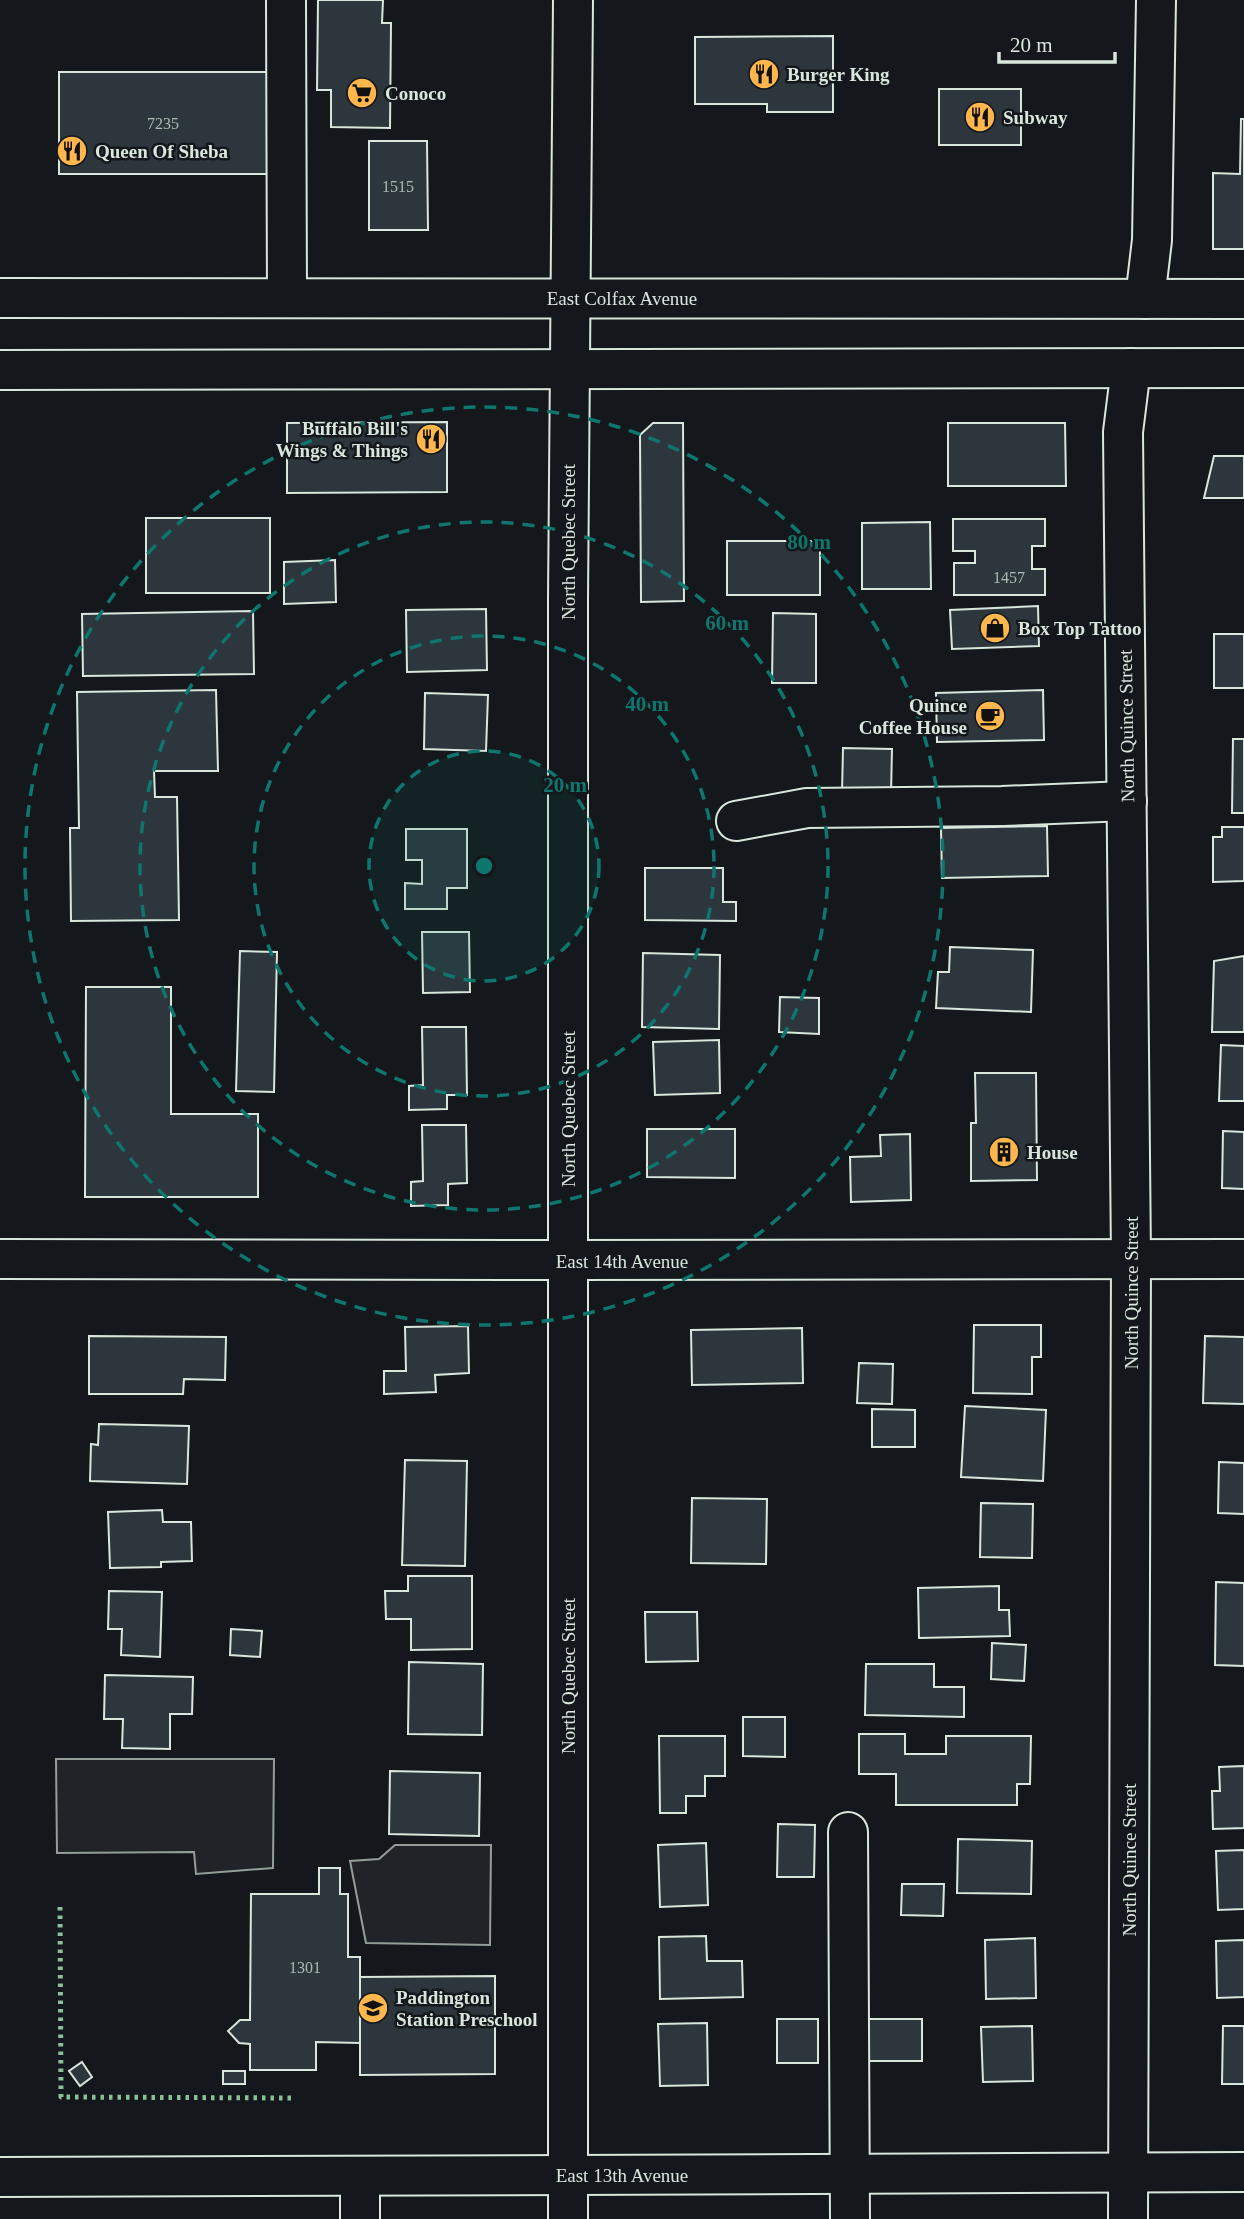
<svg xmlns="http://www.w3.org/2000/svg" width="1244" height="2219" viewBox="0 0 1244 2219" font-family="'Times New Roman',serif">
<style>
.green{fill:#202428;stroke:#939e99;stroke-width:2}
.building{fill:#2c363c;stroke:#d8e6dc;stroke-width:2}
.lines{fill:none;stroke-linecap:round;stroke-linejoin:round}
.minor-casing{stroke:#d8e6dc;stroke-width:42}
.major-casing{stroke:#d8e6dc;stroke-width:42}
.minor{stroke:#14181c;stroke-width:38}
.major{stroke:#14181c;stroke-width:38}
.hedge{stroke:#8ac095;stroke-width:5;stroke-dasharray:3.5 5;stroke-linecap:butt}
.ring{fill:none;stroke:#0f766e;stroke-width:3.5;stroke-dasharray:12 9}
.labels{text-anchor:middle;stroke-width:5;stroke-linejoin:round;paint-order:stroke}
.number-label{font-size:16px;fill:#adbab4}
.poi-label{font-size:19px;font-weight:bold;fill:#d8e6dc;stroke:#14181c;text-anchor:start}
.street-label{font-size:19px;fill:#d8e6dc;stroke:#14181c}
.centre{fill:#0f766e;stroke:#14181c;stroke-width:3.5}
.ring-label{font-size:21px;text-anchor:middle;font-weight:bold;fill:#0f766e;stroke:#14181c;stroke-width:5;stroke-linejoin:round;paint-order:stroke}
</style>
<rect width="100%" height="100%" fill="#14181c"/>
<!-- green -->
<g class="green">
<path d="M56 1759H274L273 1868 196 1874 194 1852 57 1853Z"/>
<path d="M395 1845H491L490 1945 366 1943 350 1861 379 1859Z"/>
</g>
<!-- building -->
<g class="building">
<path d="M318 0H383L382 23H391L390 128 331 127V90H317Z"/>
<path d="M833 36V112H767V104H695V37Z"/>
<rect x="59" y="72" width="208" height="102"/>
<rect x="939" y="89" width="82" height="56"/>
<path d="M1241 119H1244V249H1213V173L1240 174Z"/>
<path d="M369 141H427L428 230H369Z"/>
<path d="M447 422V492L287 493V423Z"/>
<path d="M653 423H683L684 601 641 602 640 435Z"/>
<path d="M948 423H1065L1066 486H948Z"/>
<path d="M1214 456H1244V498H1204Z"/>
<rect x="146" y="518" width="124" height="75"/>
<path d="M953 519H1045V546H1032V569H1045V595H954V563H975V551H953Z"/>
<path d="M930 522 931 589H862V523Z"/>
<rect x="727" y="541" width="93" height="54"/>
<path d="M335 560 336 602 284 604V562Z"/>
<path d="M1038 606 1039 646 952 649 950 610Z"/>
<path d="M486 609 487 670 407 672 406 610Z"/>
<path d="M253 611 254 674 83 676 82 614Z"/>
<path d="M773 613 816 614V683H772Z"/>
<rect x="1214" y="634" width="30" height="54"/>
<path d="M216 690 218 771H154L155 797H177L179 920 71 921 70 828H79L77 692Z"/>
<path d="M1043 690 1044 740 937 742 936 693Z"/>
<path d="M425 693 488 695 486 751 424 749Z"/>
<path d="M1233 739H1244V813H1232Z"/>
<path d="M843 748 892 749 891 794 842 793Z"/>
<path d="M1047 826 1048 876 942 878 941 828Z"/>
<path d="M1222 827H1244V881L1213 882V837H1222Z"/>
<path d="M406 829H467V888H447V909H405V883L422 884V860H406Z"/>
<path d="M645 868H723V902H736V921L645 920Z"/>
<path d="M422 932H469L470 992 423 993Z"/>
<path d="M950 947 1033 950 1031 1012 936 1008 938 972H949Z"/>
<path d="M240 951 277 952 274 1092 236 1091Z"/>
<path d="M643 953 720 955 719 1029 642 1027Z"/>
<path d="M1244 956V1032H1212L1214 961Z"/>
<path d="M86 987H171V1114H258V1197H85Z"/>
<path d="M780 997 819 998V1034L779 1032Z"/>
<path d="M422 1027H466L467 1095H447V1109L409 1110V1086L423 1085Z"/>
<path d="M719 1040 720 1093 655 1095 653 1042Z"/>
<path d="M1221 1045 1244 1046V1101H1219Z"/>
<path d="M975 1073H1036L1037 1180 971 1181V1123H976Z"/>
<path d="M422 1125H466L467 1183 448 1184V1205L411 1206V1182L423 1181Z"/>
<path d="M647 1129H735V1178L647 1177Z"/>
<path d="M1223 1131 1244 1132V1189L1222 1188Z"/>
<path d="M910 1134 911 1200 851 1202 850 1157 881 1156 880 1135Z"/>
<path d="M974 1325H1041V1357H1032V1394L973 1393Z"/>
<path d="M468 1326 469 1373 435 1375 436 1392 384 1394V1371H406L405 1327Z"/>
<path d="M802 1328 803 1383 692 1385 691 1330Z"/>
<path d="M89 1336 226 1337 225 1380 184 1379 183 1394H89Z"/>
<path d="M1205 1336 1244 1337V1404L1203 1403Z"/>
<path d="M859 1363 893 1364 892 1404 857 1403Z"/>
<path d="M965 1406 1046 1410 1043 1481 961 1477Z"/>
<path d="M872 1409 915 1410V1447H872Z"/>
<path d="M99 1424 189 1426 187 1484 90 1481 91 1444 98 1445Z"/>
<path d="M405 1460 467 1461 465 1566 402 1565Z"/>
<path d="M1219 1462 1244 1463V1514L1218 1513Z"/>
<path d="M692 1498 767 1499 766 1564 691 1563Z"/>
<path d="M981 1503 1033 1504 1032 1558 980 1557Z"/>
<path d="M162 1510 163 1522H191L192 1561 161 1562V1567L110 1568 108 1512Z"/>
<path d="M408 1576H472V1649L411 1650V1619H386L385 1591H408Z"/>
<path d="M1216 1582 1244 1583V1666L1215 1665Z"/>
<path d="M999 1586V1610H1009L1010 1636 919 1638 918 1588Z"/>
<path d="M109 1591 162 1592 160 1657 121 1655 122 1629H108Z"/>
<path d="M645 1612H697L698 1661 646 1662Z"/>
<path d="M231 1629 262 1631 260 1657 230 1655Z"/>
<path d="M992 1643 1026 1645 1024 1681 991 1679Z"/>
<path d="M409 1662 483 1664 482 1735 408 1734Z"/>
<path d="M866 1664H934V1687H964V1717L865 1715Z"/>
<path d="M105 1675 193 1677 192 1714H170V1749L122 1748 123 1719H104Z"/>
<path d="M743 1717H785V1757L743 1756Z"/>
<path d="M859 1734H905V1754H946V1736H1031L1030 1784H1017V1805H896V1774H859Z"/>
<path d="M659 1736H725V1776H705V1796H686V1813H660Z"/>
<path d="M1244 1766V1828L1213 1829 1212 1791H1220L1219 1767Z"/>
<path d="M390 1771 480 1773 479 1836 389 1834Z"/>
<path d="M778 1824 815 1825 814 1877H777Z"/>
<path d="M958 1839 1032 1841 1031 1894 957 1893Z"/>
<path d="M706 1843 708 1905 660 1907 658 1845Z"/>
<path d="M1244 1850V1909L1218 1910 1216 1851Z"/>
<path d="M319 1868H340V1894H348V1957H360V2043L316 2042V2070H250V2044L239 2043 228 2031 240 2020H250L251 1894H319Z"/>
<path d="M902 1884H944L943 1916 901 1915Z"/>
<path d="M706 1936 707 1961H742L743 1997 660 1999 659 1937Z"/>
<path d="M1035 1938 1036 1998 986 1999 985 1940Z"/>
<path d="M1244 1940V1997L1217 1998 1216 1941Z"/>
<path d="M495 1976V2074L360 2075V1977Z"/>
<rect x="777" y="2019" width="41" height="44"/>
<path d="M866 2019H922V2061H865Z"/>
<path d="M707 2023 708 2085 660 2086 658 2024Z"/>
<path d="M1032 2026 1033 2081 983 2082 981 2027Z"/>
<path d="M1223 2026H1244V2084H1222Z"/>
<path d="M82 2062 92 2077 80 2086 69 2071Z"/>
<rect x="223" y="2071" width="22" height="13"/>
</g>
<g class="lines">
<!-- minor casing -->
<g class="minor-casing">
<g id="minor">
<path d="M286 0 287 298"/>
<path d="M1145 299 1152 240 1156 0"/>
<path d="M736 821 807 808 1002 806 1127 801"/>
<path d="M569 1260 1244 1259"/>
<path d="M848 1832 850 2219"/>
<path d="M568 2175 1244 2172"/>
<path d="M360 2176V2219"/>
<path d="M1128 2219 1131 1259 1123 432 1131 368"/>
</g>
</g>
<!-- major casing -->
<g class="major-casing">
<g id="major">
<path d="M0 298 1244 299"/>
<path d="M0 370 1244 368"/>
<path d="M0 1259 569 1260"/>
<path d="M0 2177 568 2175"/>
<path d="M568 2219V599L573 0"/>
</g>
</g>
<!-- minor -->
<use href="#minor" class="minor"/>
<!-- major -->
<use href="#major" class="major"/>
<!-- hedge -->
<path class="hedge" d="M60 1907 61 2097 292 2098"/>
</g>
<!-- distance rings -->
<circle cx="484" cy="866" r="115" fill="#0f766e" fill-opacity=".12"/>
<g class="ring">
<circle cx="484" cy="866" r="115"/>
<circle cx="484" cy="866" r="230"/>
<circle cx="484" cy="866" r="344"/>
<circle cx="484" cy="866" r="459"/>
</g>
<!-- icons -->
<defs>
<g id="restaurant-disc" transform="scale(1.575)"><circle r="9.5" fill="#ffb74d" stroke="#14181c"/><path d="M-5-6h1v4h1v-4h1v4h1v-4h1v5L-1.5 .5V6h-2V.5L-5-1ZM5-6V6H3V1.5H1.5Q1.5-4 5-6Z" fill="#111"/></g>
<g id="supermarket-disc" transform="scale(1.575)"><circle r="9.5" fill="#ffb74d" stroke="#14181c"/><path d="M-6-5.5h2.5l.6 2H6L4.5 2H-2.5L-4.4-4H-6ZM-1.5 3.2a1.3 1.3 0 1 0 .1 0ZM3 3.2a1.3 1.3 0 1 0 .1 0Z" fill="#111"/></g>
<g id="shop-disc" transform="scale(1.575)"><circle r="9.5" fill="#ffb74d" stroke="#14181c"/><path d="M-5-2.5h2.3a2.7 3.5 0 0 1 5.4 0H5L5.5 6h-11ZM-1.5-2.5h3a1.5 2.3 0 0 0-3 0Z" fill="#111"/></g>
<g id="cafe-disc" transform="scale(1.575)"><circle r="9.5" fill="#ffb74d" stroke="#14181c"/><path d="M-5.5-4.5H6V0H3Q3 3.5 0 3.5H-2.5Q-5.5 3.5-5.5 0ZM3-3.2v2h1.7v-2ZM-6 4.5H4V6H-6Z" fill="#111"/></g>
<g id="building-disc" transform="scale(1.575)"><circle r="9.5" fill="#ffb74d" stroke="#14181c"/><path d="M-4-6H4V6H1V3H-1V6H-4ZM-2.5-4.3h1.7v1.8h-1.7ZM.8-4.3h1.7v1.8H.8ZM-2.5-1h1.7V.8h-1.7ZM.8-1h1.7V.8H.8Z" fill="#111"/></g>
<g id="school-disc" transform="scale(1.575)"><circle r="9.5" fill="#ffb74d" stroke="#14181c"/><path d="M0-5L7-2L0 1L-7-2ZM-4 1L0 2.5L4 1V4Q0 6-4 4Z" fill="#111"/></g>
</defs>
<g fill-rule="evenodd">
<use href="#restaurant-disc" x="764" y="74"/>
<use href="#supermarket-disc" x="362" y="93"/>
<use href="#restaurant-disc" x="980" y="117"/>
<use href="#restaurant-disc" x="72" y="151"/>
<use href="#restaurant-disc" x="431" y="439"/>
<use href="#shop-disc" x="995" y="628"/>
<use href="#cafe-disc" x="990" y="716"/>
<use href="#building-disc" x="1004" y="1152"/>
<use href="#school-disc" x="373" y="2008"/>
</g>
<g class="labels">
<!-- number labels -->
<g class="number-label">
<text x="163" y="129">7235</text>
<text x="398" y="192">1515</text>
<text x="1009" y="583">1457</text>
<text x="305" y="1973">1301</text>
</g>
<!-- poi labels -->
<g class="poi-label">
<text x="787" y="81">Burger King</text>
<text x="385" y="100">Conoco</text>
<text x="1003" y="124">Subway</text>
<text x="95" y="158">Queen Of Sheba</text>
<text x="408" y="435" text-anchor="end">Buffalo Bill's<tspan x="408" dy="22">Wings &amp; Things</tspan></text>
<text x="1018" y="635">Box Top Tattoo</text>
<text x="967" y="712" text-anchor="end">Quince<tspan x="967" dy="22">Coffee House</tspan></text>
<text x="1027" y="1159">House</text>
<text x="396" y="2004">Paddington<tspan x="396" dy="22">Station Preschool</tspan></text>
</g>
<!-- street labels -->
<g class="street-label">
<text x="622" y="305">East Colfax Avenue</text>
<text transform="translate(568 542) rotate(-90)" y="7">North Quebec Street</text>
<text transform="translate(1126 726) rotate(-91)" y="7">North Quince Street</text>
<text transform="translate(568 1109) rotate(-90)" y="7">North Quebec Street</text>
<text x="622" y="1268">East 14th Avenue</text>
<text transform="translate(1131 1293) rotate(-90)" y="7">North Quince Street</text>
<text transform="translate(568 1676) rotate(-90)" y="7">North Quebec Street</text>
<text transform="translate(1129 1860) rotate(-90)" y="7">North Quince Street</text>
<text x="622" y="2182">East 13th Avenue</text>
</g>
</g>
<circle cx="484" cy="866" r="10" class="centre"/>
<g class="ring-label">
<text x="809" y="549">80 m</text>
<text x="727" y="630">60 m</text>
<text x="647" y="711">40 m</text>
<text x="565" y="792">20 m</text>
</g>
<!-- scale -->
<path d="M999 52v10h116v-10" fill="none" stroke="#d8e6dc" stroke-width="3.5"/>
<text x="1010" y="52" font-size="21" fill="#d8e6dc" stroke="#14181c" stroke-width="5" paint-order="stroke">20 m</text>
</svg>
